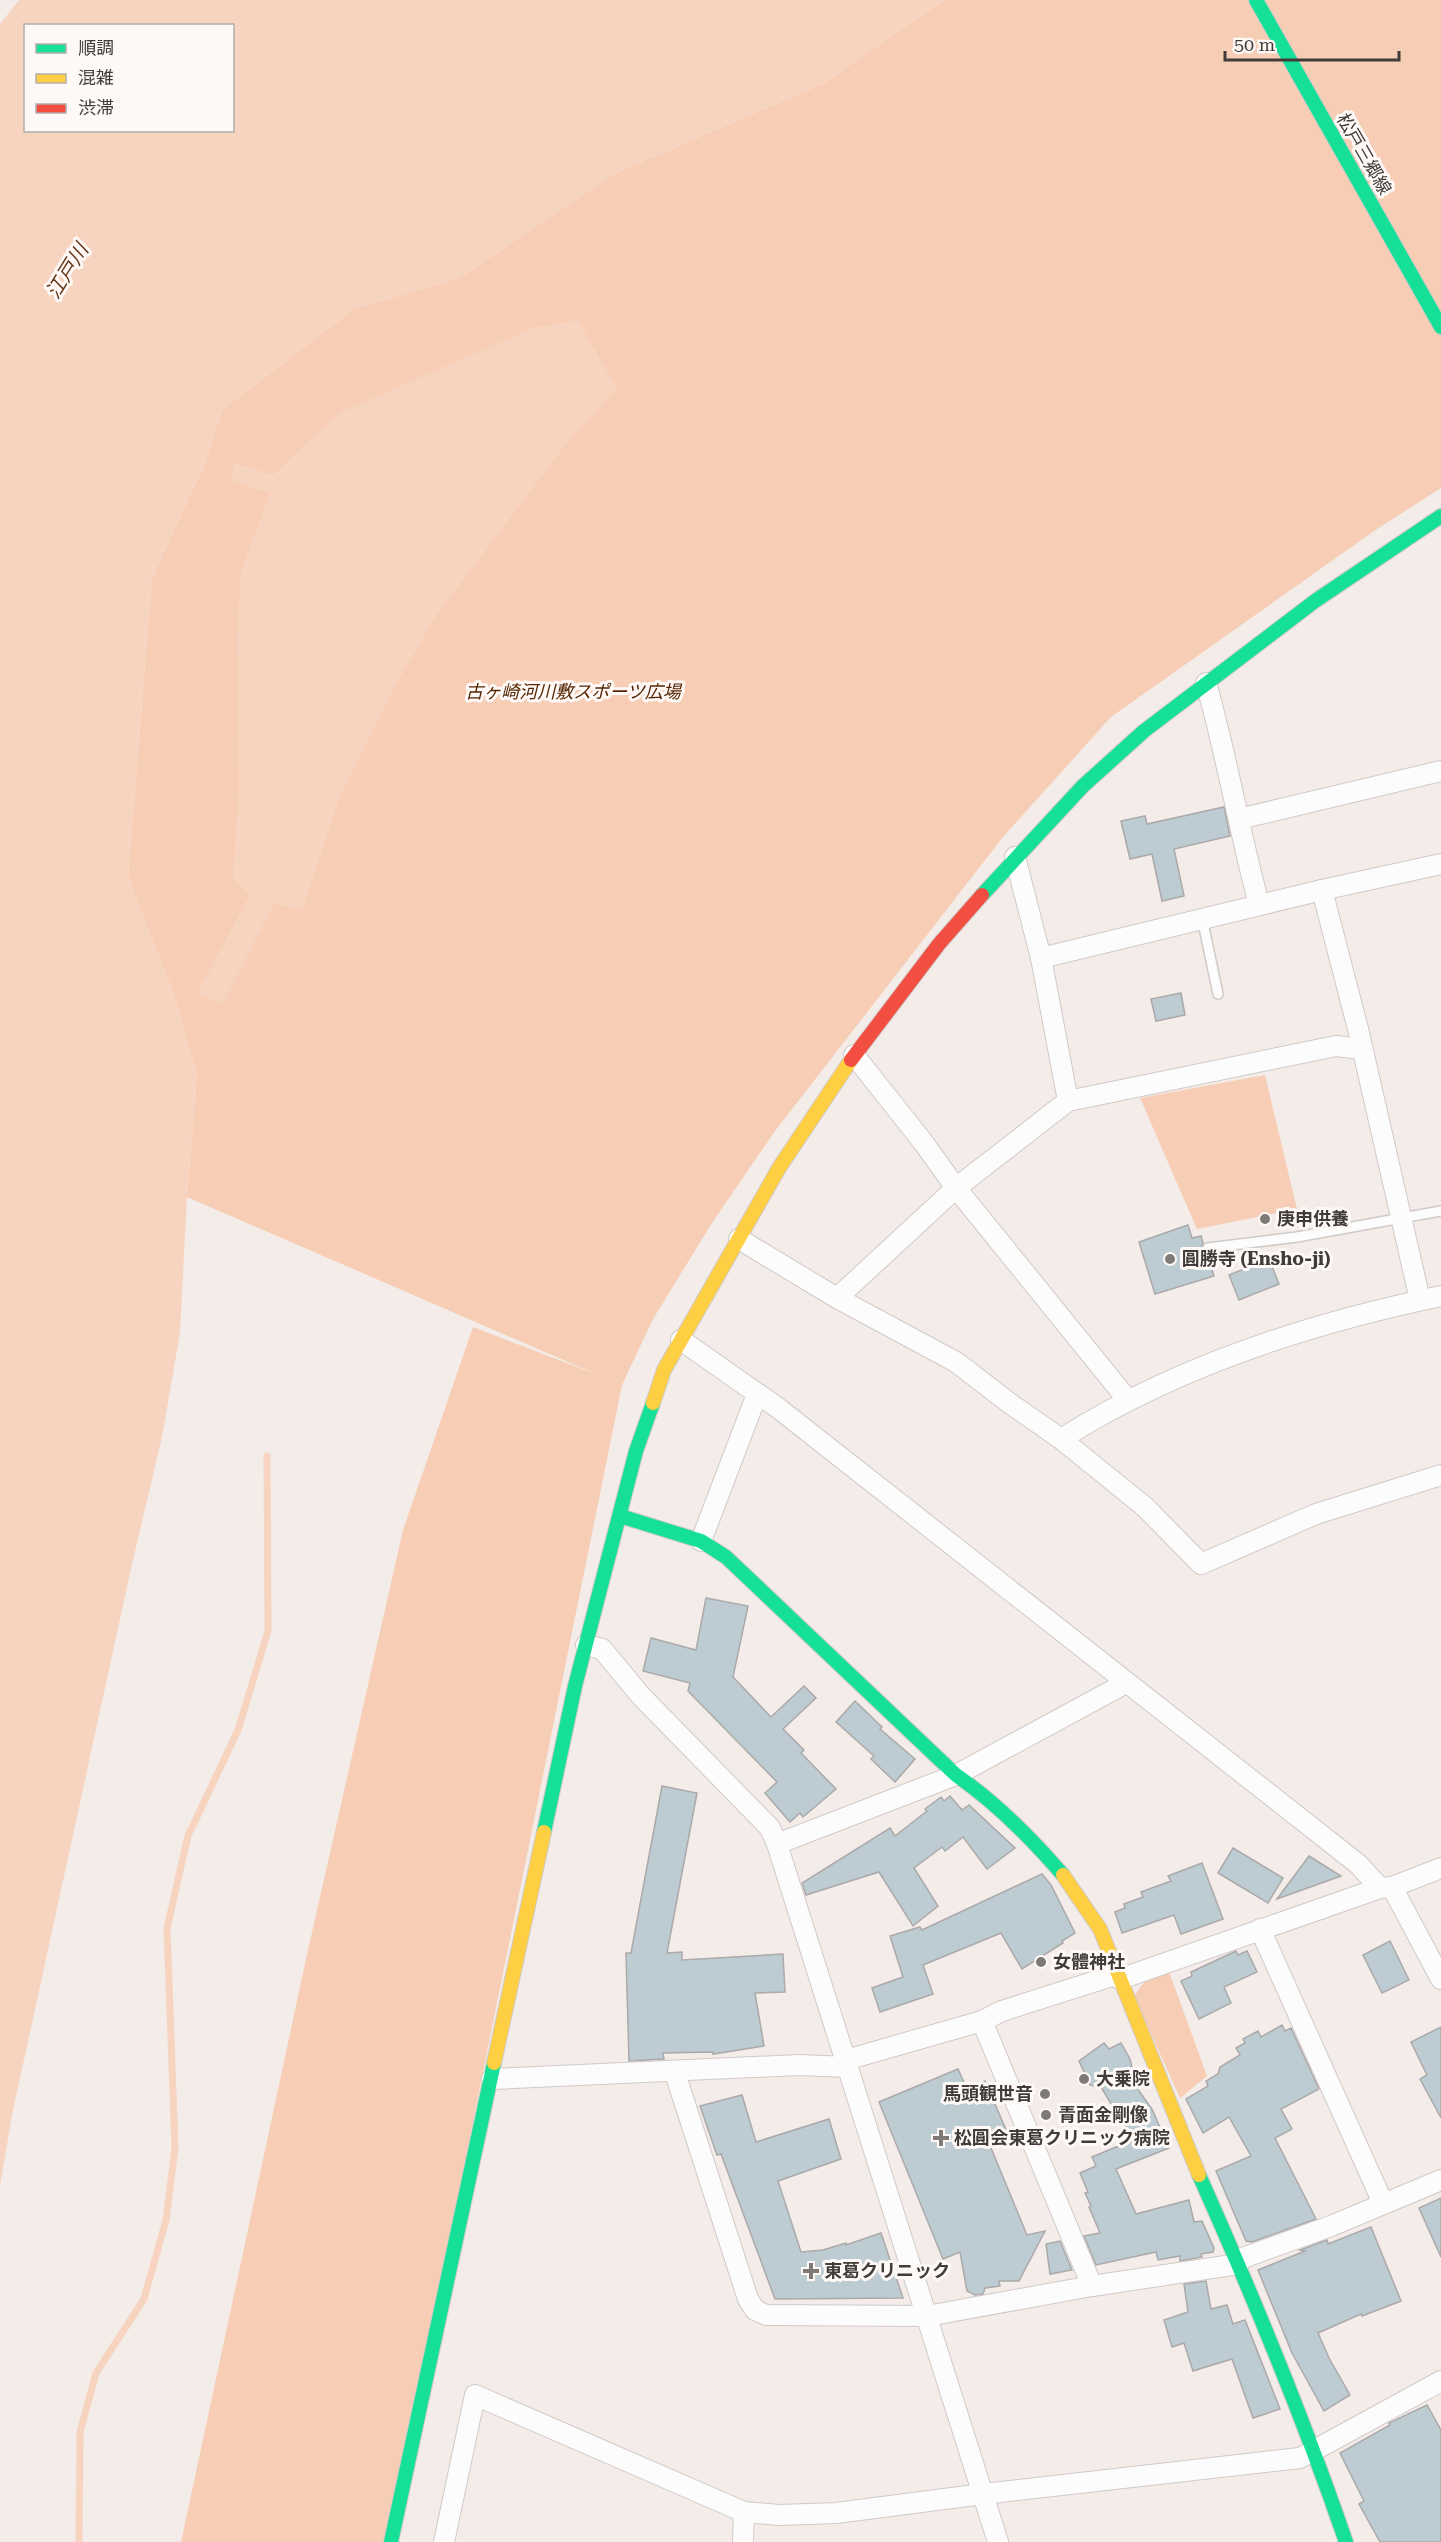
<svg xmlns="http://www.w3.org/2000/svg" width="1441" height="2542" viewBox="0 0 1441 2542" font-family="'Roboto Serif','Noto Sans JP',serif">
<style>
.green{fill:#f7ceb5}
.water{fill:#f7d4bf;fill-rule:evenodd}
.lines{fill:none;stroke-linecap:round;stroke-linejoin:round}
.stream{stroke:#f7d4bf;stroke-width:7}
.building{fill:#bdccd3;stroke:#aba9a9;stroke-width:1.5}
.lane-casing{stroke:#d0cac7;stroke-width:12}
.street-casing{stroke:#d0cac7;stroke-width:22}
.fast-casing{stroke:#d0cac7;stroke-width:16}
.slow-casing{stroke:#d0cac7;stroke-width:16}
.jam-casing{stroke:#d0cac7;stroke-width:16}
.lane{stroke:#fdfcfc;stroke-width:9}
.street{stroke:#fdfcfc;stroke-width:20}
.fast{stroke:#16e098;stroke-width:14}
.slow{stroke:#ffcf43;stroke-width:14}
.jam{stroke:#f24e42;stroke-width:14}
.poi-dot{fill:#7f7a76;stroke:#fef9f7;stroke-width:2}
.labels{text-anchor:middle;stroke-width:6;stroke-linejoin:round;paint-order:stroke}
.street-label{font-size:18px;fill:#413c39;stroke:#fef9f7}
.park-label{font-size:18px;font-style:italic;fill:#552602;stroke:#fef9f7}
.poi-label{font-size:18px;font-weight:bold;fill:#413c39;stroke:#fef9f7;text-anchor:start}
.water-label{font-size:20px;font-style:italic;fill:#6a3918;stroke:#fef9f7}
</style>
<rect width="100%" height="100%" fill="#f3ece8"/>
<!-- green -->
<g class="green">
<path d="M944 0H1441V488L1377 529 1111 717 1003 837 775 1131 712 1223 653 1319 622 1385 388 2542H181L306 1959 403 1530 473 1327 598 1375 187 1197 197 1073 128 876 152 578 204 465 222 410 354 309 459 278 614 174 824 83Z"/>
<path d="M1265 1075 1297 1209 1197 1229 1140 1098Z"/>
<path d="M1168 1969 1207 2076 1180 2098 1134 1996 1147 1978Z"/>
</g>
<!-- water -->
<g class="water">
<path d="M19 0H944L824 83 614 174 459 278 354 309 222 410 204 465 152 578 128 876 174 993 197 1073 187 1197 180 1333 162 1437 132 1564 12 2115 0 2186V24ZM26 26H232V130H26Z"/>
<path d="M578 320 617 389 569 440 436 616 391 693 339 799 302 911 274 903 223 1004 197 994 249 896 233 877 239 787 237 635 241 572 270 493 231 481 234 463 273 475 339 413 533 328Z"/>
</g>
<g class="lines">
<!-- stream -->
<path class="stream" d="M79 2542 80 2432 96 2373 144 2299 166 2220 175 2148 167 1928 188 1836 238 1730 268 1631 267 1456"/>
</g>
<!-- building -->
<g class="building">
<path d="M1224 807 1230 836 1174 849 1184 896 1162 901 1152 854 1130 859 1121 821 1145 816 1147 824Z"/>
<path d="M1181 993 1185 1015 1156 1021 1151 999Z"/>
<path d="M1188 1225 1192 1238 1201 1236 1203 1243 1201 1249 1207 1254 1214 1276 1155 1294 1139 1242Z"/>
<path d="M1269 1259 1279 1284 1239 1300 1229 1275Z"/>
<path d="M706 1598 748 1606 733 1677 771 1717 804 1686 816 1698 783 1729 804 1750 801 1753 836 1789 803 1817 800 1813 790 1822 765 1793 777 1782 688 1691 690 1683 643 1671 651 1638 696 1650Z"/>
<path d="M855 1701 882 1727 880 1729 915 1759 895 1782 871 1759 874 1756 836 1722Z"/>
<path d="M662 1786 697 1793 667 1953 682 1952V1960L783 1954 785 1992 755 1993 764 2046 713 2054V2052L663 2053 664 2059 629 2061 626 1953H631Z"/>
<path d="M950 1796 962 1810 969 1805 1015 1848 987 1869 963 1837 945 1851 942 1847 914 1868 938 1906 913 1926 879 1872 806 1895 802 1883 890 1828 895 1836 927 1811 925 1809 941 1797 944 1801Z"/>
<path d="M1233 1848 1283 1878 1268 1903 1218 1873Z"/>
<path d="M1309 1856 1341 1876 1277 1899Z"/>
<path d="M1202 1863 1223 1919 1181 1934 1174 1915 1122 1933 1115 1912 1125 1908 1124 1904 1143 1897 1141 1892 1171 1881 1168 1876Z"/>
<path d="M1042 1874 1051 1885 1075 1933 1062 1941 1063 1943 1022 1969 1001 1933 923 1965 933 1994 880 2012 872 1988 903 1977 890 1936 920 1927 922 1930Z"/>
<path d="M1390 1941 1409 1980 1382 1993 1363 1955Z"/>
<path d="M1236 1951 1238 1955 1247 1951 1257 1972 1224 1987 1231 2003 1199 2019 1181 1981 1192 1976 1191 1972Z"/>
<path d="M1282 2025 1285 2031 1291 2028 1319 2089 1281 2109 1292 2129 1275 2138 1316 2219 1252 2242 1246 2241 1216 2171 1251 2156 1229 2117 1203 2133 1186 2099 1208 2086 1206 2081 1218 2074 1220 2067 1240 2055 1236 2048 1245 2043 1243 2039 1258 2031 1261 2037Z"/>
<path d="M1441 2027V2118L1420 2079 1427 2075 1411 2042Z"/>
<path d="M1104 2043 1109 2049 1121 2043 1130 2059 1134 2076 1132 2081 1152 2109 1169 2148 1116 2169 1136 2214 1189 2200 1194 2222 1202 2221 1214 2248 1213 2252 1201 2254 1202 2257 1180 2261V2256L1158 2260 1156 2252 1096 2265 1084 2236 1100 2233 1089 2207 1091 2206 1085 2193 1088 2192 1080 2173 1096 2166 1092 2157 1133 2140 1101 2087 1090 2085 1079 2061Z"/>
<path d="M958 2069 967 2089 985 2081 1010 2139 991 2148 1027 2235 1045 2231 1019 2281H999L1000 2286 985 2288 983 2294 975 2295 967 2291 960 2252 943 2259 879 2102Z"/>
<path d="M742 2095 756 2142 829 2119 841 2159 778 2181 801 2252 823 2250 846 2243V2245L881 2233 903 2298 775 2299 721 2154 717 2155 700 2106Z"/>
<path d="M1441 2198V2257L1419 2208Z"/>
<path d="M1371 2227 1401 2301 1362 2316 1361 2314 1318 2333 1329 2358 1350 2395 1324 2411 1292 2353 1258 2270 1305 2251 1300 2250 1327 2240 1328 2244Z"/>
<path d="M1060 2241 1072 2270 1050 2274 1046 2244Z"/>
<path d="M1206 2281 1211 2309 1227 2305 1233 2324 1245 2320 1280 2409 1253 2418 1232 2359 1193 2371 1184 2343 1172 2347 1164 2320 1188 2312 1184 2284Z"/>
<path d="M1427 2405 1441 2430V2542H1380L1359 2504 1364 2501 1340 2453 1390 2425 1389 2423Z"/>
</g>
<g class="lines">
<!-- lane casing -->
<g class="lane-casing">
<g id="lane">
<path d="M1202 918 1218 994"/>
<path d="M1208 1248 1297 1237 1441 1211"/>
</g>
</g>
<!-- street casing -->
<g class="street-casing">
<g id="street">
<path d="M1206 683C1227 756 1239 831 1259 904"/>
<path d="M1239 819 1441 771"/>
<path d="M1015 857 1041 958 1322 890"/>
<path d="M1041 958 1068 1101"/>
<path d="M854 1055 923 1142 956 1188 1127 1399"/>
<path d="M739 1239 837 1298 956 1362 1008 1402 1061 1439 1145 1507 1201 1564 1316 1514 1441 1475"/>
<path d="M837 1298 956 1188 1068 1101 1336 1046 1361 1049"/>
<path d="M1420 1300 1358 1029 1322 890 1441 864"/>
<path d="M681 1340 778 1408 1358 1864 1380 1888"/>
<path d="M1061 1439C1173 1368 1311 1323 1441 1296"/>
<path d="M701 1541 757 1394"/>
<path d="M586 1645 602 1649 641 1696 770 1828 777 1844 998 2542"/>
<path d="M777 1844 956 1775 1126 1683"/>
<path d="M1392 1887 1441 1979"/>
<path d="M1260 1929 1383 2203"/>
<path d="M1120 1979 1380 1888 1392 1887 1441 1868"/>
<path d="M982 2021 1092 2286"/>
<path d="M846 2060 982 2021 1002 2011 1118 1974"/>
<path d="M675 2073 748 2299 755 2310 766 2315 927 2316 1092 2286 1239 2264"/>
<path d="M492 2079 799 2065 848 2067"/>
<path d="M1237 2260 1331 2226 1441 2180"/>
<path d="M444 2542 475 2395 744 2512 780 2515 836 2513 983 2494 1300 2458 1441 2381"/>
<path d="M743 2542 744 2512"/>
</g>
</g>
<!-- fast casing -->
<g class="fast-casing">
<g id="fast">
<path d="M1256 0 1441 327"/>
<path d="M982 895 1083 786 1144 731 1315 601 1441 516"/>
<path d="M620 1516 701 1541 726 1557 956 1775C995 1802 1032 1839 1063 1875"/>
<path d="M544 1832 575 1686 636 1451 653 1403"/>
<path d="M1199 2175C1253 2296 1303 2417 1346 2542"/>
<path d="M391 2542 494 2063"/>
</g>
</g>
<!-- slow casing -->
<g class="slow-casing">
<g id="slow">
<path d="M653 1403 664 1370 779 1168 851 1060"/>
<path d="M1063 1875 1100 1929 1199 2175"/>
<path d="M494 2063 544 1832"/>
</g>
</g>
<!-- jam casing -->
<g class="jam-casing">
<path id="jam" d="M851 1060 939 944 982 895"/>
</g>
<!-- lane -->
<use href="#lane" class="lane"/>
<!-- street -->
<use href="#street" class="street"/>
<!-- fast -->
<use href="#fast" class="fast"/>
<!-- slow -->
<use href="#slow" class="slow"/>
<!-- jam -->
<use href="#jam" class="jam"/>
</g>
<!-- markers -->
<g class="poi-dot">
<circle cx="1265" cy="1219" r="6"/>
<circle cx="1170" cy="1259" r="6"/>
<circle cx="1041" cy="1962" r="6"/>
<circle cx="1084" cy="2079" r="6"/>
<circle cx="1045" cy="2094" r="6"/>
<circle cx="1046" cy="2115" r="6"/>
<path d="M938 2129h6v6h6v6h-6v6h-6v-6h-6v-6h6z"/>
<path d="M808 2262h6v6h6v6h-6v6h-6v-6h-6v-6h6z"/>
</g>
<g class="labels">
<!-- street labels -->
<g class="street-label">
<text transform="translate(1364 154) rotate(60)" y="6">松戸三郷線</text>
</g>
<!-- park labels -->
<g class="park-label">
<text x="573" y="698">古ヶ崎河川敷スポーツ広場</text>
</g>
<!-- poi labels -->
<g class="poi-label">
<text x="1277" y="1225">庚申供養</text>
<text x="1182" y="1265">圓勝寺 (Ensho-ji)</text>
<text x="1053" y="1968">女體神社</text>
<text x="1096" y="2085">大乗院</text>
<text x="1033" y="2100" text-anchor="end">馬頭観世音</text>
<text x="1058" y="2121">青面金剛像</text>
<text x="954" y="2144">松圓会東葛クリニック病院</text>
<text x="824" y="2277">東葛クリニック</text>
</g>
<!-- water labels -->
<g class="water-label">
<text transform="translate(67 271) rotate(-58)" y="7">江戸川</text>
</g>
</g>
<!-- legend -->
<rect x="24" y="24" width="210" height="108" fill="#fef9f7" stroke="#b2adab" stroke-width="1.5"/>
<rect x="36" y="44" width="30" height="9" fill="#16e098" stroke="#b2adab" stroke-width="1.5"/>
<text x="78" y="54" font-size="18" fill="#413c39">順調</text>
<rect x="36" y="74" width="30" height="9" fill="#ffcf43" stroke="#b2adab" stroke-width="1.5"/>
<text x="78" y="84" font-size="18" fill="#413c39">混雑</text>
<rect x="36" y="104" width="30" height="9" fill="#f24e42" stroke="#b2adab" stroke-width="1.5"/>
<text x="78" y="114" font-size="18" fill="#413c39">渋滞</text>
<!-- scale -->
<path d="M1225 51v9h174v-9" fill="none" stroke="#413c39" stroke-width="3"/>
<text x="1234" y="51" font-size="18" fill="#413c39" stroke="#fef9f7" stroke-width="4.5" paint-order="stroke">50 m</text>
</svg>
